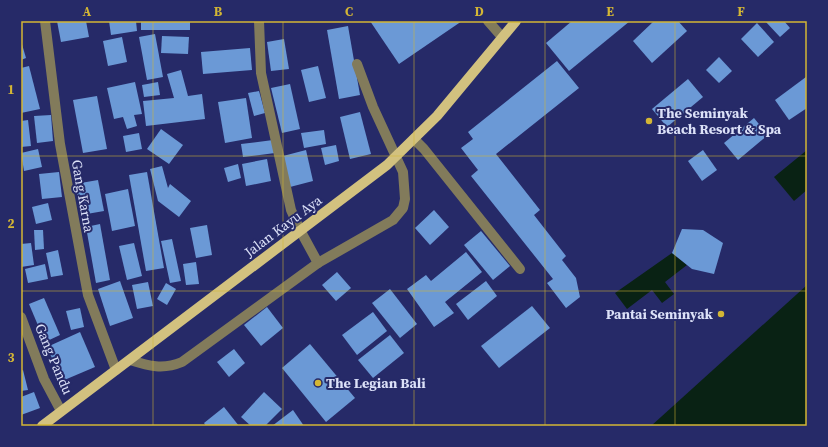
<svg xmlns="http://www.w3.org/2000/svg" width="828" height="447" viewBox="0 0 828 447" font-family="'Source Serif 4',serif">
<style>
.water{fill:#092214}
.building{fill:#6b99d6}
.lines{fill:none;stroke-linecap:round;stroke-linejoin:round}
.minor{stroke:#827b5b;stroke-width:10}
.major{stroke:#d2c17f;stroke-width:10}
.grid{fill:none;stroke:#d3b635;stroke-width:1;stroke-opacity:0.55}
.poi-dot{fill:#d3b635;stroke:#262a68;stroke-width:1.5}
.labels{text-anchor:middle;stroke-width:4;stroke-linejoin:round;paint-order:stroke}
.poi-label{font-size:14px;font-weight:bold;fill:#dce1f8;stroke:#262a68;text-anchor:start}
.street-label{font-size:14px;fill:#dce1f8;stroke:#262a68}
.neatline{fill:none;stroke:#d3b635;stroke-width:1.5}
.grid-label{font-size:13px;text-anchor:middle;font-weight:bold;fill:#d3b635}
</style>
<rect width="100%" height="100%" fill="#262a68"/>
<!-- water -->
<g class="water">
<path d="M807 150V190L794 201 774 177Z"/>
<path d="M672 253 687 265 665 282 674 294 662 303 652 290 627 309 615 293Z"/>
<path d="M807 285V426H651Z"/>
</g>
<!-- building -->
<g class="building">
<path d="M57 21H86L89 37 61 42Z"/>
<path d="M109 21H136L137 31 111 35Z"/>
<rect x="141" y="21" width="49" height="9"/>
<path d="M370 21H462L399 64Z"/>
<path d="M572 21H630L569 71 546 43Z"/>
<path d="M654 21H678L687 31 652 63 633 41Z"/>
<path d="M765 21H784L790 28 780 37Z"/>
<path d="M757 23 774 42 758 57 741 39Z"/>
<path d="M348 26 360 95 339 99 327 30Z"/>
<path d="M155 34 163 77 147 80 139 37Z"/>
<path d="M162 36 189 37 188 54 161 53Z"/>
<path d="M122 37 127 62 108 66 103 41Z"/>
<path d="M284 39 289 69 271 71 267 42Z"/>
<path d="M21 41 26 58 21 60Z"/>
<path d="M250 48 252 70 203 74 201 52Z"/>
<path d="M719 57 732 71 719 83 706 70Z"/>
<path d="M557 61 579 88 496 154 540 210 534 215 566 256 562 260 576 278 580 297 566 308 547 283 553 279 471 176 478 170 461 148 473 139 468 132Z"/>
<path d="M29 66 40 109 21 113V68Z"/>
<path d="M318 66 326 98 309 102 301 70Z"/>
<path d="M181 70 188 96 202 94 205 119 146 126 143 101 174 98 167 74Z"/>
<path d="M806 77 807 108 789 120 775 100Z"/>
<path d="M688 79 703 97 667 127 652 109Z"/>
<path d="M135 82 142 114 134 115 137 126 127 129 123 117 114 119 107 88Z"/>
<path d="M158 82 160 95 144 97 142 85Z"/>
<path d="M290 84 300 129 282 133 271 88Z"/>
<path d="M259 91 265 113 254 116 248 93Z"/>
<path d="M97 96 107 149 83 153 73 100Z"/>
<path d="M246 98 252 138 225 143 218 102Z"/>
<path d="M360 112 371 154 350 159 340 117Z"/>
<path d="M51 115 53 141 37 143 34 116Z"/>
<path d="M754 118 768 135 738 160 724 143Z"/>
<path d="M28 120 31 146 21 147V121Z"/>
<path d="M161 129 183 145 169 164 147 149Z"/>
<path d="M324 130 326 144 304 148 301 133Z"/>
<path d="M139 133 142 149 126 152 123 136Z"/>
<path d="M273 140 275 153 243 157 241 144Z"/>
<path d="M336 145 339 161 325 165 321 148Z"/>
<path d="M38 149 42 167 24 171 21 153Z"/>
<path d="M306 150 313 181 290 187 283 156Z"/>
<path d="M703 150 717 170 702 181 688 161Z"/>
<path d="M267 159 271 181 246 186 242 164Z"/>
<path d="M238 164 241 178 228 182 224 168Z"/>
<path d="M162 166 168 188 170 184 191 201 179 217 158 201 150 169Z"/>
<path d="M59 172 62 197 42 199 39 174Z"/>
<path d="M147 172 164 268 146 271 129 175Z"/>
<path d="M98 180 104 211 81 215 75 184Z"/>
<path d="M128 189 135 226 112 231 105 194Z"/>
<path d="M48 203 52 220 36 224 32 207Z"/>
<path d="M434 210 449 227 430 245 415 228Z"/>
<path d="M100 224 110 280 96 283 86 227Z"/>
<path d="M207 225 212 255 196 258 190 228Z"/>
<path d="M682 229 703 230 723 243 714 274 692 269 672 253Z"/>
<path d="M34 230H43L44 249 35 250Z"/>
<path d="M481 231 510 266 493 280 464 245Z"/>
<path d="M172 239 181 281 170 283 161 241Z"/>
<path d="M31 243 34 265 21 267V244Z"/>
<path d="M134 243 142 276 127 280 119 246Z"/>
<path d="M58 250 63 275 51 277 46 253Z"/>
<path d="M466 252 482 272 445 302 454 313 434 327 407 289 426 275 431 281Z"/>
<path d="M196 262 199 284 186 285 183 264Z"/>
<path d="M45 264 48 279 28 283 25 269Z"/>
<path d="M337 272 351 288 336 301 322 285Z"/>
<path d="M120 281 133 318 110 326 98 289Z"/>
<path d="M486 281 497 296 468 320 456 304Z"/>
<path d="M148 282 153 306 137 309 132 285Z"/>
<path d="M166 283 176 289 167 305 157 299Z"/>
<path d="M390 289 417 324 400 338 372 303Z"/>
<path d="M44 298 60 335 45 342 29 304Z"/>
<path d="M532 306 550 328 499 368 481 346Z"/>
<path d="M267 307 283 328 261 346 244 325Z"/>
<path d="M80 308 84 327 71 330 66 311Z"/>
<path d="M373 312 387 331 357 355 342 335Z"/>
<path d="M80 332 95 367 62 381 47 347Z"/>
<path d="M390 335 404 353 373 378 358 360Z"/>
<path d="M310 344 355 398 326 422 282 368Z"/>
<path d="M234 349 245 363 229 377 217 362Z"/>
<path d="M23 370 28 390 21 391V371Z"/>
<path d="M34 392 40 408 21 415V397Z"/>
<path d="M264 392 282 409 265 426H251L241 417Z"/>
<path d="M224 407 239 426H206L204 423Z"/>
<path d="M293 410 304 426H272Z"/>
</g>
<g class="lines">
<!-- minor -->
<g class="minor">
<path d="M45 21 60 144 88 295 116 370"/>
<path d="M259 21 261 73 291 210 300 230 318 263"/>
<path d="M488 21 502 37"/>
<path d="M414 139 424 149 520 269"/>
<path d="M21 317 44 379 61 411"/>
<path d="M130 360C149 366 163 370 182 362L318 263 393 220 403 208 405 199 403 172 373 107 357 64"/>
</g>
<!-- major -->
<path class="major" d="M42 426 387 165 437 116 516 21"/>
</g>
<!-- grid -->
<path class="grid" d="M153 21V426M283 21V426M414 21V426M545 21V426M675 21V426M21 156H807M21 291H807"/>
<!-- markers -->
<g class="poi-dot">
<circle cx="649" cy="121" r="4"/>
<circle cx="721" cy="314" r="4"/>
<circle cx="318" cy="383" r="4"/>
</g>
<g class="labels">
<!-- poi labels -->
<g class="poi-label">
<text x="657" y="118">The Seminyak<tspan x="657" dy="16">Beach Resort &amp; Spa</tspan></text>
<text x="713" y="319" text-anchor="end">Pantai Seminyak</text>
<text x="326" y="388">The Legian Bali</text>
</g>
<!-- street labels -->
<g class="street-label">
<text transform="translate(83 196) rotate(80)" y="5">Gang Karna</text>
<text transform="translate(283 226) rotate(-37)" y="5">Jalan Kayu Aya</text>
<text transform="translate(54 359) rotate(67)" y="5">Gang Pandu</text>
</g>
</g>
<!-- border -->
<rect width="828" height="447" fill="none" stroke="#262a68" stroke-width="44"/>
<rect x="22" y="22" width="784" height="403" class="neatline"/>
<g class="grid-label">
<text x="87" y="16">A</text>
<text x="218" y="16">B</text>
<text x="349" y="16">C</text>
<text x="479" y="16">D</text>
<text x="610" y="16">E</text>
<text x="741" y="16">F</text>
<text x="11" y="94">1</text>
<text x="11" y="228">2</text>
<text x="11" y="362">3</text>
</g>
</svg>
